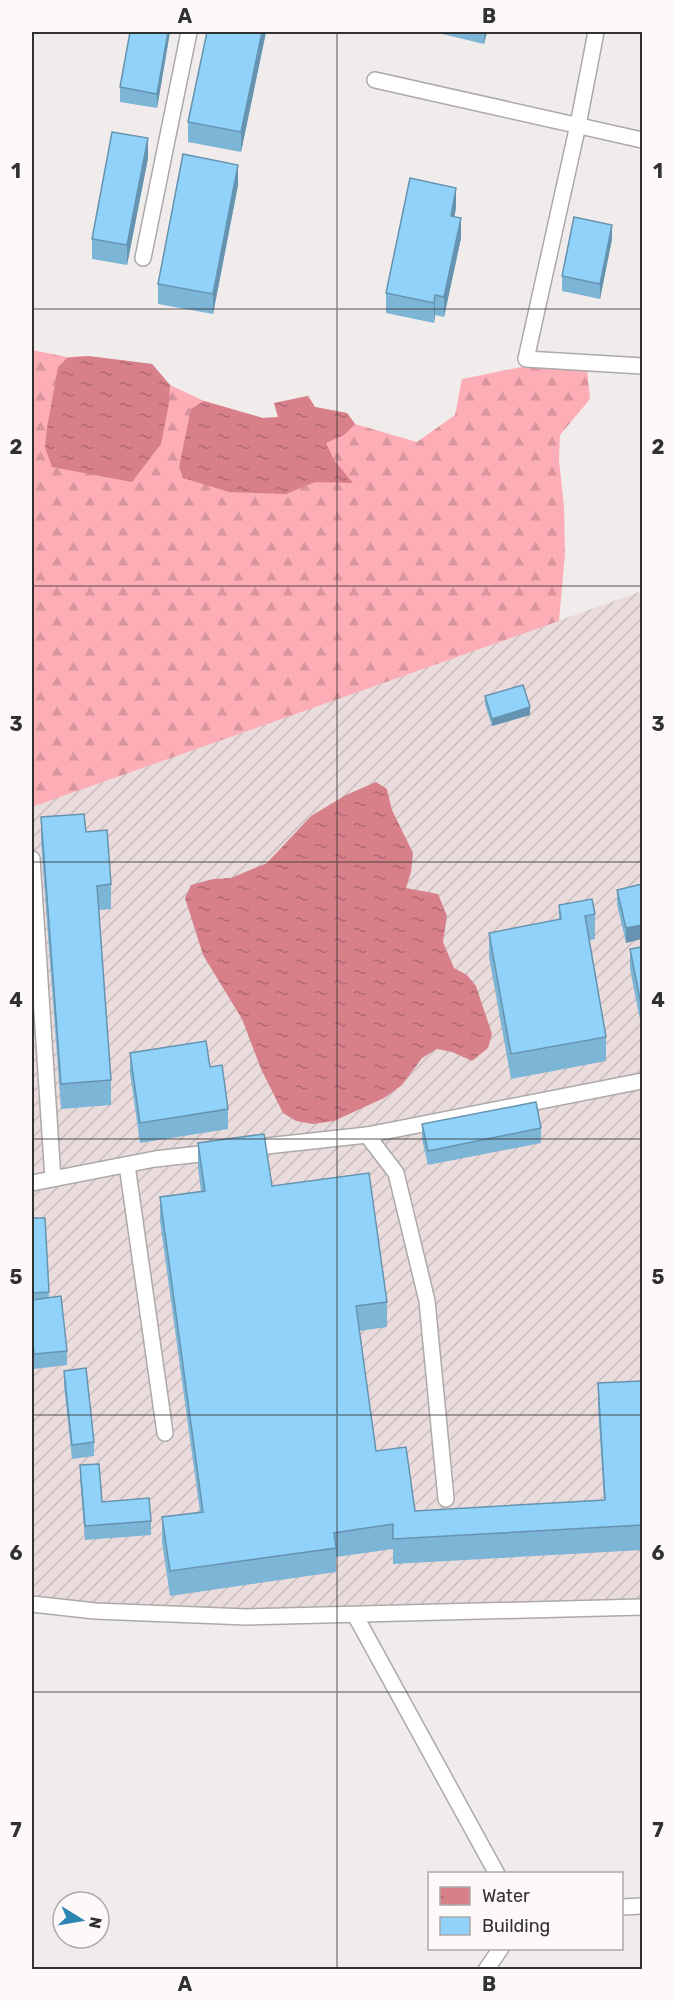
<svg xmlns="http://www.w3.org/2000/svg" width="674" height="2001" viewBox="0 0 674 2001" font-family="Rubik,sans-serif">
<style>
.industrial{fill:url(#industrial-furrows)}
.forest{fill:url(#forest-firs)}
.water{fill:url(#water-ripples)}
.lines{fill:none;stroke-linecap:round;stroke-linejoin:round}
.service-casing{stroke:#ada9a9;stroke-width:18}
.service{stroke:#fff;stroke-width:15}
.wall{fill:#7db5d7}
.shaded-wall{fill:#6693af}
.building{fill:#91d2fa;stroke:#6693af;stroke-width:1.5}
.grid{fill:none;stroke:#323131;stroke-width:1.5;stroke-opacity:0.55}
.neatline{fill:none;stroke:#323131;stroke-width:2}
.grid-label{font-size:20px;text-anchor:middle;font-weight:bold;fill:#323131}
</style>
<defs>
<pattern id="industrial-furrows" width="10" height="10" patternUnits="userSpaceOnUse" patternTransform="scale(1.5)"><rect width="10" height="10" fill="#eadcdd"/><path d="M-1 1l2-2M0 10L10 0M9 11l2-2" fill="none" stroke="#c9bdbe"/></pattern>
<pattern id="forest-firs" width="22" height="20" patternUnits="userSpaceOnUse" patternTransform="scale(1.5)"><rect width="22" height="20" fill="#fdadb5"/><path d="M5 1l3.5 6h-7zM16 11l3.5 6h-7z" fill="#d9959c"/></pattern>
<pattern id="water-ripples" width="26" height="14" patternUnits="userSpaceOnUse" patternTransform="scale(1.5)"><rect width="26" height="14" fill="#d7808a"/><path d="M2 4q2-2 4 0t4 0M15 11q2-2 4 0t4 0" fill="none" stroke="#af6971"/></pattern>
</defs>
<rect width="100%" height="100%" fill="#f1ecec"/>
<!-- industrial -->
<path class="industrial" d="M642 591V1601L246 1611 95 1605 32 1597V807Z"/>
<!-- forest -->
<path class="forest" d="M32 350 67 357 88 356 152 364 170 385 204 401 263 418 278 417 274 403 308 396 315 407 347 413 355 424 417 442 455 415 462 379 526 366 587 369 590 399 560 435 559 460 564 507 565 554 559 621 32 807Z"/>
<!-- water -->
<g class="water">
<path d="M88 356 152 364 170 385 169 403 161 444 132 482 52 467 45 447 47 428 58 367 67 358Z"/>
<path d="M308 396 315 407 347 413 355 424 344 435 326 443 334 460 353 483 315 482 286 494 229 492 183 478 179 467 191 409 204 401 263 418 278 417 274 403Z"/>
<path d="M376 782 387 789 392 810 413 853 411 872 406 888 438 894 447 916 443 942 454 968 467 975 476 986 492 1034 488 1048 472 1061 452 1052 437 1049 422 1058 402 1085 384 1098 334 1121 313 1124 296 1121 283 1113 261 1069 242 1019 203 955 185 898 191 885 213 879 231 878 267 863 311 816 346 795Z"/>
</g>
<g class="lines">
<!-- service casing -->
<g class="service-casing">
<g id="service">
<path d="M596 32 578 125 526 359 642 366"/>
<path d="M375 80 642 140"/>
<path d="M143 258 189 32"/>
<path d="M32 859 53 1179"/>
<path d="M367 1135 396 1173 427 1301 446 1499"/>
<path d="M248 1148 367 1135 642 1081"/>
<path d="M127 1165 165 1433"/>
<path d="M32 1183 155 1159 218 1152"/>
<path d="M32 1604 95 1611 247 1617 642 1607"/>
<path d="M355 1615 497 1874"/>
<path d="M622 1907 642 1906"/>
<path d="M486 1970 501 1948"/>
</g>
</g>
<!-- service -->
<use href="#service" class="service"/>
</g>
<!-- wall -->
<g class="wall">
<path d="M170 32 157 108 120 102V87Z"/>
<path d="M207 32H266L241 152 188 142V122Z"/>
<path d="M434 32H487L484 44Z"/>
<path d="M148 158 127 265 92 259V239Z"/>
<path d="M238 185 213 314 158 304V284Z"/>
<path d="M456 208 454 216 461 238 444 317 435 315 434 323 386 313V293Z"/>
<path d="M612 239 600 299 562 291V276Z"/>
<path d="M485 696 530 715 492 726 485 704Z"/>
<path d="M41 817 86 832 111 884V909L99 910 111 1080V1105L61 1109 41 842Z"/>
<path d="M642 884 626 943 617 904V890Z"/>
<path d="M559 905 595 914V939L589 940 606 1037V1061L511 1079 489 957V933L559 920Z"/>
<path d="M642 947V1030L630 969V949Z"/>
<path d="M130 1053 210 1067 228 1109V1129L140 1143 130 1073Z"/>
<path d="M422 1124 541 1128V1143L428 1165 422 1139Z"/>
<path d="M198 1143 272 1186 387 1302V1327L359 1331 376 1451 415 1511 604 1500 598 1408V1383L642 1381V1550L393 1564V1549L336 1557V1572L170 1596 162 1542V1517L200 1512 160 1221V1197L201 1191 198 1168Z"/>
<path d="M32 1218H45L49 1298 67 1351V1365L34 1369 32 1346Z"/>
<path d="M64 1371 94 1442V1456L72 1459 64 1386Z"/>
<path d="M80 1465 102 1502 151 1521V1535L85 1540 80 1480Z"/>
</g>
<!-- shaded-wall -->
<g class="shaded-wall">
<path d="M168 32H170L157 108V94Z"/>
<path d="M262 32H266L241 152V132Z"/>
<path d="M484 32H487L484 44Z"/>
<path d="M148 138V158L127 265V245Z"/>
<path d="M238 165V185L213 314V294Z"/>
<path d="M456 188V208L451 236V216Z"/>
<path d="M461 218V238L444 317V297Z"/>
<path d="M612 225V239L600 299V284Z"/>
<path d="M435 295V315L434 323V303Z"/>
<path d="M530 707V715L492 726V719Z"/>
<path d="M642 925V939L626 943V928Z"/>
</g>
<!-- building -->
<g class="building">
<path d="M130 32H168L157 94 120 87Z"/>
<path d="M207 32H262L241 132 188 122Z"/>
<path d="M112 132 148 138 127 245 92 239Z"/>
<path d="M183 154 238 165 213 294 158 284Z"/>
<path d="M410 178 456 188 451 216 461 218 444 297 435 295 434 303 386 293Z"/>
<path d="M574 217 612 225 600 284 562 276Z"/>
<path d="M523 685 530 707 492 719 485 696Z"/>
<path d="M84 814 86 832 107 830 111 884 97 886 111 1080 61 1084 41 817Z"/>
<path d="M642 884V925L626 928 617 890Z"/>
<path d="M592 899 595 914 585 916 606 1037 511 1054 489 933 561 919 559 905Z"/>
<path d="M642 947V1009L630 949Z"/>
<path d="M206 1041 210 1067 222 1065 228 1109 140 1123 130 1053Z"/>
<path d="M536 1102 541 1128 428 1151 422 1124Z"/>
<path d="M264 1134 272 1186 369 1173 387 1302 356 1306 376 1451 406 1447 415 1511 605 1500 598 1383 642 1381V1525L393 1539V1524L334 1533 336 1548 170 1571 162 1517 203 1512 160 1197 205 1191 198 1143Z"/>
<path d="M32 1218H45L49 1292 32 1293Z"/>
<path d="M61 1296 67 1351 34 1354 32 1332V1300Z"/>
<path d="M86 1368 94 1442 72 1445 64 1371Z"/>
<path d="M99 1464 102 1502 149 1498 151 1521 85 1526 80 1465Z"/>
</g>
<!-- grid -->
<path class="grid" d="M337 32V1970M32 309H642M32 586H642M32 862H642M32 1139H642M32 1415H642M32 1692H642"/>
<!-- border -->
<rect width="674" height="2001" fill="none" stroke="#fef9f9" stroke-width="66"/>
<!-- legend -->
<rect x="428" y="1872" width="195" height="78" fill="#fef9f9" stroke="#aca9a9" stroke-width="1.5"/>
<rect x="440" y="1887" width="30" height="18" fill="url(#water-ripples)" stroke="#aca9a9" stroke-width="1.5"/>
<text x="482" y="1902" font-size="18" fill="#323131">Water</text>
<rect x="440" y="1917" width="30" height="18" fill="#91d2fa" stroke="#aca9a9" stroke-width="1.5"/>
<text x="482" y="1932" font-size="18" fill="#323131">Building</text>
<!-- north arrow -->
<g transform="translate(81 1920) rotate(101)"><circle r="28" fill="#fef9f9" stroke="#aca9a9" stroke-width="1.5"/>
<path d="M0-4.5L10 22L0 15L-10 22Z" fill="#2c85b3"/>
<text y="-9" font-size="16" font-weight="bold" text-anchor="middle" fill="#323131">N</text>
</g>
<rect x="33" y="33" width="608" height="1935" class="neatline"/>
<g class="grid-label">
<text x="185" y="23">A</text>
<text x="489" y="23">B</text>
<text x="16" y="178">1</text>
<text x="658" y="178">1</text>
<text x="16" y="454">2</text>
<text x="658" y="454">2</text>
<text x="16" y="731">3</text>
<text x="658" y="731">3</text>
<text x="16" y="1007">4</text>
<text x="658" y="1007">4</text>
<text x="16" y="1284">5</text>
<text x="658" y="1284">5</text>
<text x="16" y="1560">6</text>
<text x="658" y="1560">6</text>
<text x="16" y="1837">7</text>
<text x="658" y="1837">7</text>
<text x="185" y="1991">A</text>
<text x="489" y="1991">B</text>
</g>
</svg>
